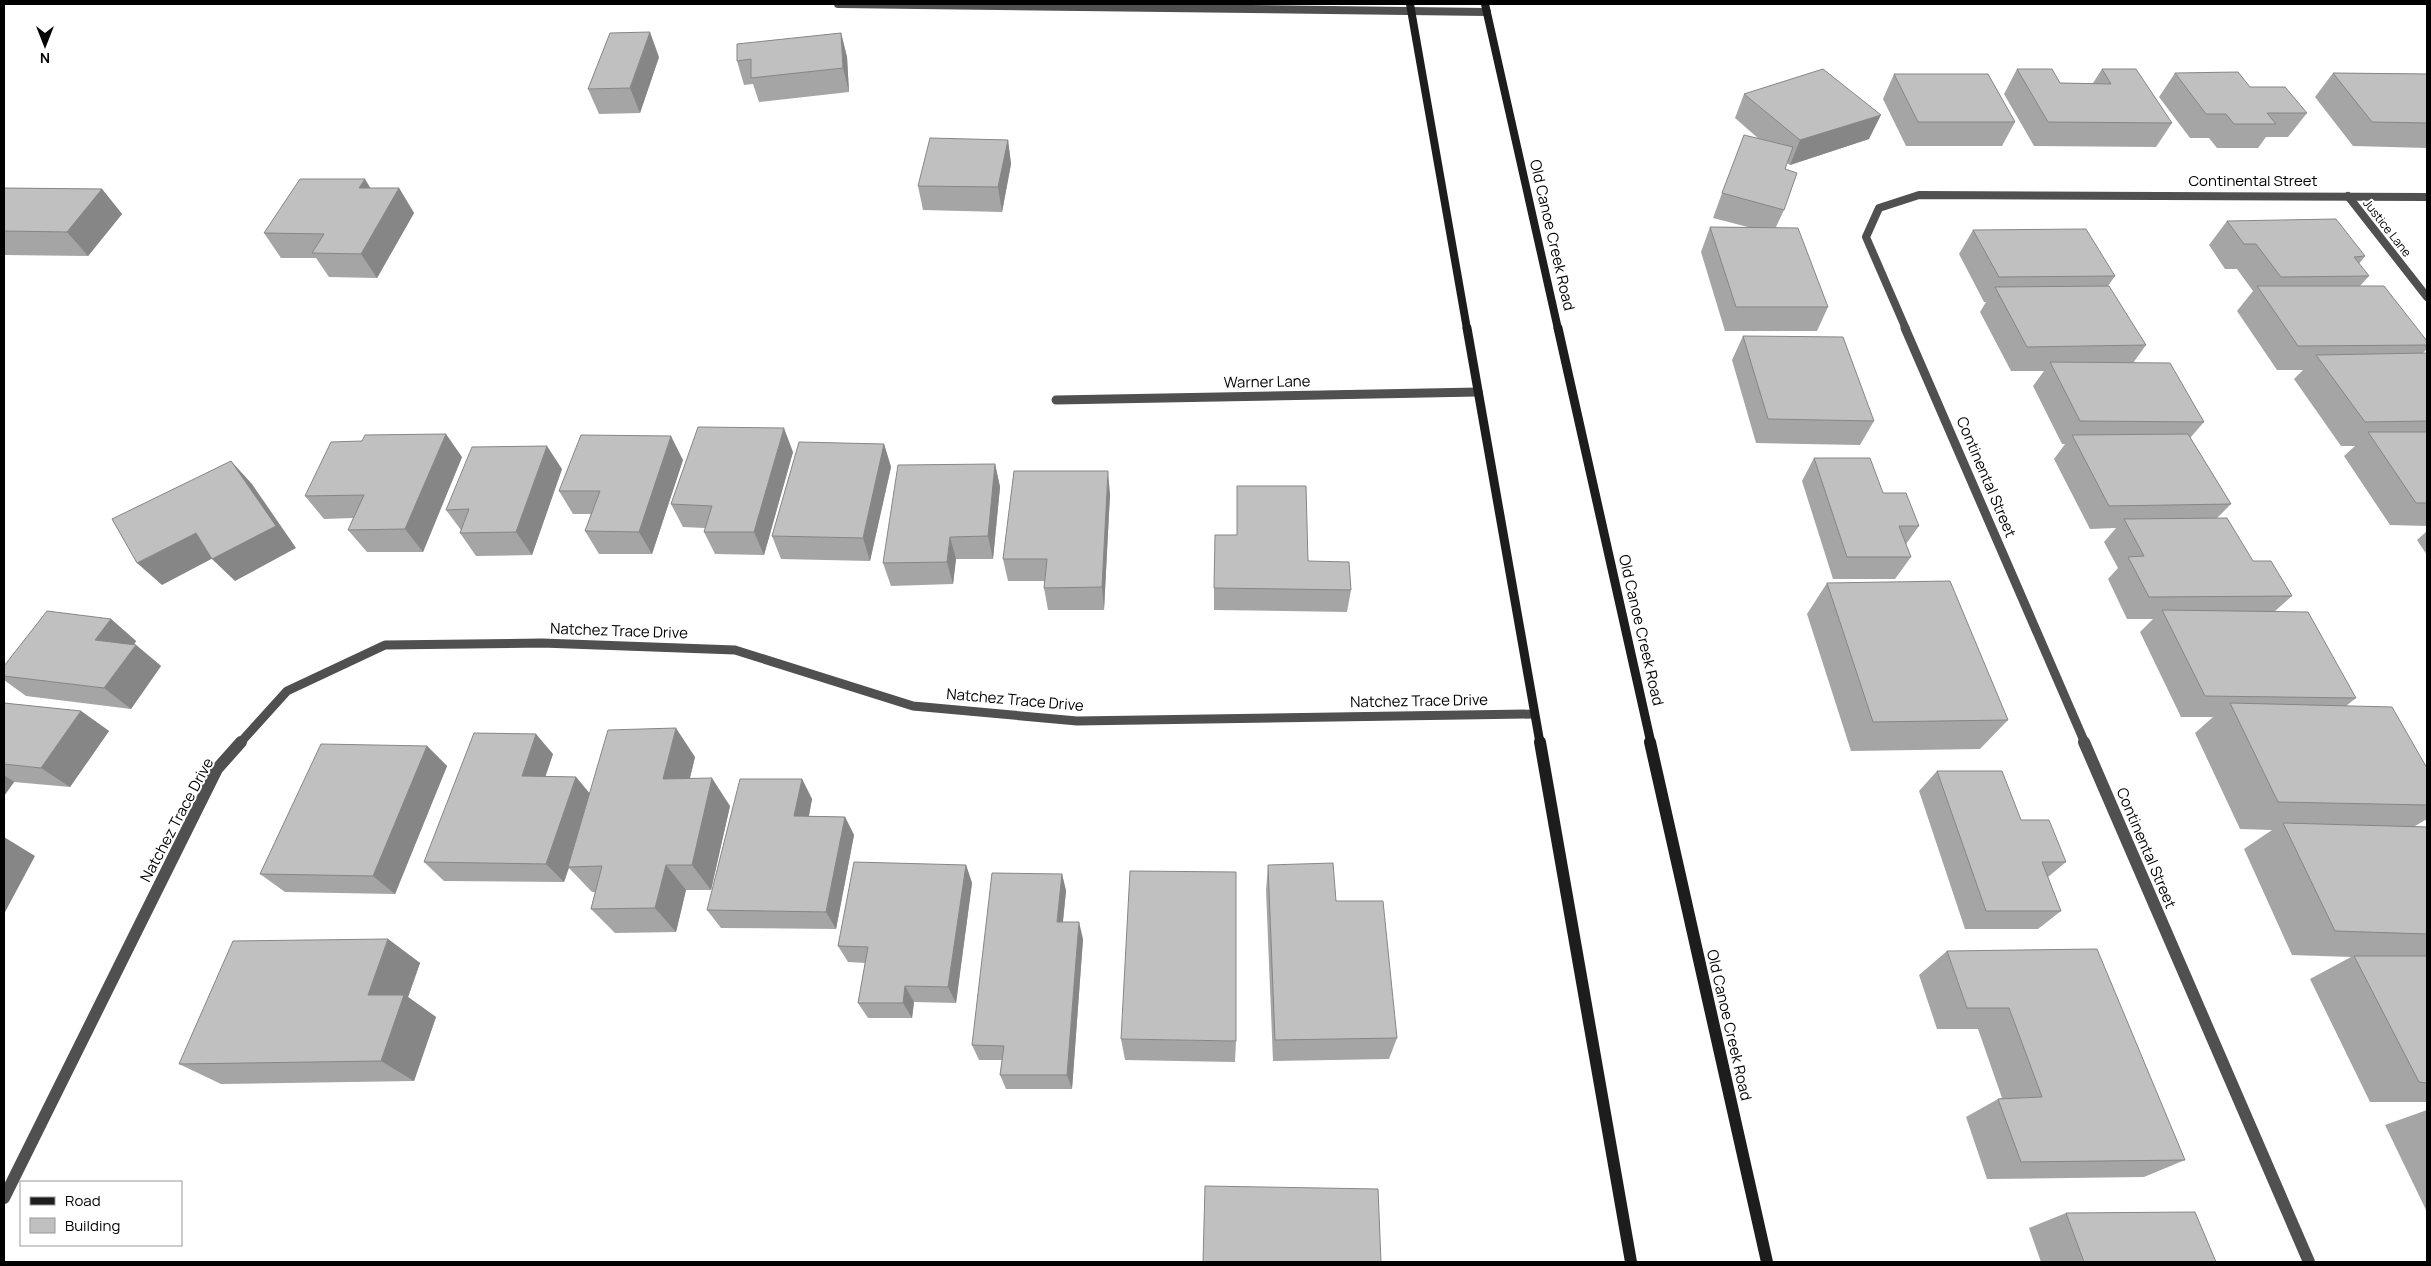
<svg xmlns="http://www.w3.org/2000/svg" width="2431" height="1266" viewBox="0 0 2431 1266" font-family="Manrope,sans-serif">
<style>
.lines{fill:none;stroke-linecap:round;stroke-linejoin:round}
.street-far2{stroke:#505050;stroke-width:8}
.street-far1{stroke:#505050;stroke-width:9}
.street{stroke:#505050;stroke-width:12}
.secondary-far2{stroke:#1d1d1d;stroke-width:8}
.secondary-far1{stroke:#1d1d1d;stroke-width:9}
.secondary{stroke:#1d1d1d;stroke-width:12}
.wall{fill:#a5a5a5}
.shaded-wall{fill:#868686}
.building{fill:#c0c0c0;stroke:#868686}
.labels{text-anchor:middle;stroke-width:4;stroke-linejoin:round;paint-order:stroke}
.far-street-label{font-size:12px;fill:#000;stroke:#fff}
.street-label{font-size:15px;fill:#000;stroke:#fff}
</style>
<rect width="100%" height="100%" fill="#fff"/>
<g class="lines">
<!-- street-far2 -->
<g class="street-far2">
<path d="M838 4 1487 12"/>
<path d="M2348 196 2427 297"/>
<path d="M1906 329 1866 237 1879 208 1919 195 2427 197"/>
</g>
<!-- street-far1 -->
<g class="street-far1">
<path d="M1905 328 2085 743"/>
<path d="M1056 400 1478 392"/>
<path d="M240 743 287 691 385 645 542 643 735 650 913 706 1077 721 1534 714"/>
</g>
<!-- street -->
<g class="street">
<path d="M2084 742 2309 1262"/>
<path d="M4 1198 217 769 241 742"/>
</g>
<!-- secondary-far2 -->
<g class="secondary-far2">
<path d="M1410 4 1467 329"/>
<path d="M1485 4 1558 329"/>
</g>
<!-- secondary-far1 -->
<g class="secondary-far1">
<path d="M1467 328 1540 743"/>
<path d="M1558 328 1651 743"/>
</g>
<!-- secondary -->
<g class="secondary">
<path d="M1540 742 1631 1262"/>
<path d="M1650 742 1767 1262"/>
</g>
</g>
<!-- wall -->
<g class="wall">
<path d="M841 33 847 57 849 92 759 102 753 84 744 85 737 61Z"/>
<path d="M659 57 640 113 599 114 588 89Z"/>
<path d="M2017 69 2060 83H2093L2102 69 2172 123 2156 147 2034 146 2004 94Z"/>
<path d="M2175 73 2250 87 2307 113 2288 137H2266L2258 148H2217L2209 138H2190L2159 97Z"/>
<path d="M2333 73 2427 74V148L2353 146 2315 97Z"/>
<path d="M1894 74 2015 122 2002 146H1906L1883 99Z"/>
<path d="M1744 94 1869 139 1790 165 1787 163 1785 169 1784 210 1776 227 1828 307 1817 331H1725L1701 252 1710 227H1748L1713 218 1722 193 1759 139 1735 118Z"/>
<path d="M1008 140 1011 164 1002 212 923 210 918 186Z"/>
<path d="M4 188 102 189 122 214 88 256 4 255Z"/>
<path d="M370 188H399L414 213 377 278 329 277 316 258H281L264 233Z"/>
<path d="M2227 221 2365 256 2359 264 2369 276 2360 286 2427 341V349L2422 354 2427 353V526L2390 525 2344 456 2355 446H2341L2294 379 2303 370H2277L2237 311 2253 291 2237 269H2225L2209 245Z"/>
<path d="M1973 230 2115 276 2108 286 2146 345 2133 363 2204 422 2190 438 2231 504 2217 518 2253 561 2292 596 2274 612 2356 698 2346 706 2427 768V819L2415 826 2427 827V1102H2370L2310 979 2351 957 2292 955 2244 849 2272 830 2240 829 2195 733 2213 717H2181L2140 632 2153 619H2127L2108 579 2118 568 2104 542 2116 528 2090 529 2054 459 2065 444H2062L2033 386 2044 371H2011L1980 312 1986 302H1984L1959 254Z"/>
<path d="M1743 336 1874 421 1860 445 1756 443 1732 360Z"/>
<path d="M884 444 891 467 870 561 781 559 772 536Z"/>
<path d="M793 452 764 555 715 554 704 532 705 528 683 527 671 504Z"/>
<path d="M462 457 423 552H367L348 530 353 518 324 519 305 496Z"/>
<path d="M1814 458 1883 493 1919 526 1906 544 1911 557 1895 579H1833L1802 481Z"/>
<path d="M683 460 652 554H599L585 531 591 514H573L559 491Z"/>
<path d="M995 464 1000 487 993 559H956L953 584 891 586 883 563Z"/>
<path d="M562 469 532 555 476 556 460 533 461 530 446 510Z"/>
<path d="M1237 486 1308 561 1351 590 1347 612 1214 610V588L1237 535Z"/>
<path d="M1110 494 1104 610H1048L1044 588V581H1008L1003 559Z"/>
<path d="M2427 531V555L2417 540Z"/>
<path d="M1827 583 2008 720 1980 749 1851 751 1807 614Z"/>
<path d="M111 619 136 641 134 645H136L161 666 131 709 26 696 4 680V666Z"/>
<path d="M4 703 81 711 109 731 70 787 14 782 4 796Z"/>
<path d="M427 746 447 766 395 894 285 892 260 874Z"/>
<path d="M553 754 545 776 576 777 589 794 695 757 690 778 730 806 711 890H686L676 932 615 933 591 909 595 892H592L569 868 564 882 444 881 424 862Z"/>
<path d="M1937 771 2021 820 2066 862 2048 877 2061 911 2038 929H1965L1919 791Z"/>
<path d="M802 779 812 799 809 816 845 817 854 835 836 929 721 928 707 910Z"/>
<path d="M966 865 972 883 956 1003 914 1002 912 1018H868L858 1003 865 963 848 962 838 946Z"/>
<path d="M1268 865 1336 901 1397 1038 1389 1059 1273 1061 1266 890Z"/>
<path d="M1062 874 1066 891 1063 922 1083 939 1072 1089H1006L1000 1075 1002 1060H979L972 1045Z"/>
<path d="M388 939 420 963 408 997 436 1017 414 1081 221 1084 179 1064Z"/>
<path d="M1947 951 2185 1160 2144 1177 1987 1179 1966 1117 1998 1099 2002 1098 1978 1029H1937L1919 975Z"/>
<path d="M1121 1039 1236 1041 1235 1062 1125 1060Z"/>
<path d="M2427 1110V1212L2385 1125Z"/>
<path d="M2066 1213 2216 1262H2041L2029 1228Z"/>
</g>
<!-- shaded-wall -->
<g class="shaded-wall">
<path d="M650 32 659 57 640 113 630 88Z"/>
<path d="M841 33 847 57 849 92 843 68Z"/>
<path d="M1881 115 1869 139 1790 165 1800 140Z"/>
<path d="M1008 140 1011 164 1002 212 998 187Z"/>
<path d="M365 179 380 204 359 188Z"/>
<path d="M399 188 414 213 377 278 361 254Z"/>
<path d="M102 189 122 214 88 256 67 232Z"/>
<path d="M784 428 793 452 764 555 754 532Z"/>
<path d="M446 434 462 457 423 552 405 529Z"/>
<path d="M671 436 683 460 652 554 639 532Z"/>
<path d="M884 444 891 467 870 561 863 538Z"/>
<path d="M547 446 562 469 532 555 516 532Z"/>
<path d="M231 461 252 484 296 548 235 581 212 559Z"/>
<path d="M995 464 1000 487 993 559 988 536Z"/>
<path d="M1108 471 1110 494 1104 610 1102 587Z"/>
<path d="M196 533 219 555 162 585 137 563Z"/>
<path d="M950 537 956 559 953 584 947 562Z"/>
<path d="M111 619 136 641 121 662 95 640Z"/>
<path d="M136 645 161 666 131 709 104 688Z"/>
<path d="M81 711 109 731 70 787 41 768Z"/>
<path d="M676 728 695 757 683 806 663 779Z"/>
<path d="M536 734 553 754 539 796 522 776Z"/>
<path d="M427 746 447 766 395 894 373 876Z"/>
<path d="M4 775 14 782 4 796Z"/>
<path d="M576 777 592 796 564 882 546 864Z"/>
<path d="M712 778 730 806 711 890 692 865Z"/>
<path d="M802 779 812 799 805 835 794 816Z"/>
<path d="M845 817 854 835 836 929 826 912Z"/>
<path d="M4 837 35 856 4 914Z"/>
<path d="M666 865 686 890 676 932 655 908Z"/>
<path d="M966 865 972 883 956 1003 948 987Z"/>
<path d="M1062 874 1066 891 1061 939 1057 922Z"/>
<path d="M1079 922 1083 939 1072 1089 1067 1075Z"/>
<path d="M388 939 420 963 408 997 436 1017 414 1081 381 1061 368 995Z"/>
<path d="M905 986 914 1002 912 1018 903 1003Z"/>
</g>
<!-- building -->
<g class="building">
<path d="M650 32 630 88 588 89 610 33Z"/>
<path d="M841 33 843 68 751 78V59L737 61V44Z"/>
<path d="M1823 69 1881 115 1800 140 1744 94Z"/>
<path d="M2017 69H2052L2060 83 2111 84 2102 69H2136L2172 123 2048 122Z"/>
<path d="M2238 72 2250 87H2285L2307 113H2267L2276 124H2234L2226 114H2206L2175 73Z"/>
<path d="M2333 73 2427 74V123L2372 122Z"/>
<path d="M1894 74H1988L2015 122H1918Z"/>
<path d="M1744 135 1793 147 1785 169 1797 173 1784 210 1722 193Z"/>
<path d="M930 138 1008 140 998 187 918 186Z"/>
<path d="M300 179H365L359 188H399L361 254 312 253 324 234 264 233Z"/>
<path d="M4 188 102 189 67 232 4 231Z"/>
<path d="M2336 219 2365 256 2354 257 2369 276 2281 277 2256 244H2244L2227 221Z"/>
<path d="M1710 227 1798 228 1828 307H1736Z"/>
<path d="M2086 229 2115 276 1999 277 1973 230Z"/>
<path d="M2109 286 2146 345 2027 347 1995 287Z"/>
<path d="M2257 286H2384L2427 341V345L2298 346Z"/>
<path d="M1743 336 1843 337 1874 421 1768 419Z"/>
<path d="M2427 353V421L2365 422 2316 355Z"/>
<path d="M2050 362 2170 363 2204 422 2080 421Z"/>
<path d="M698 427 784 428 754 532H704L712 506 671 504Z"/>
<path d="M2368 432H2427V503H2416Z"/>
<path d="M446 434 405 529 348 530 364 495 305 496 331 442 362 441 365 435Z"/>
<path d="M2188 434 2231 504 2109 506 2072 435Z"/>
<path d="M581 435 671 436 639 532 585 531 600 491H559Z"/>
<path d="M799 442 884 444 863 538 772 536Z"/>
<path d="M547 446 516 532 460 533 469 509 446 510 472 447Z"/>
<path d="M1814 458H1870L1883 493H1906L1919 526H1899L1911 557H1847Z"/>
<path d="M231 461 276 526 212 559 196 533 137 563 112 519Z"/>
<path d="M995 464 988 536 950 537 947 562 883 563 898 465Z"/>
<path d="M1014 471H1108L1102 587 1044 588 1047 559H1003Z"/>
<path d="M1237 486H1306L1308 561 1349 562 1351 590 1214 588 1215 535H1237Z"/>
<path d="M2227 518 2253 561H2271L2292 596 2149 597 2128 557 2144 556 2124 519Z"/>
<path d="M1950 581 2008 720 1873 722 1827 583Z"/>
<path d="M2162 610 2308 612 2356 698 2205 696Z"/>
<path d="M47 611 111 619 95 640 136 645 104 688 4 676V666Z"/>
<path d="M4 703 81 711 41 768 4 764Z"/>
<path d="M2230 703 2392 707 2427 768V805L2278 802Z"/>
<path d="M676 728 663 779 712 778 692 865H666L655 908 591 909 602 866 568 867 608 730Z"/>
<path d="M474 733 536 734 522 776 576 777 546 864 424 862Z"/>
<path d="M321 744 427 746 373 876 260 874Z"/>
<path d="M1937 771H2002L2021 820H2049L2066 862H2042L2061 911H1986Z"/>
<path d="M740 779H802L794 816 845 817 826 912 707 910Z"/>
<path d="M2283 823 2427 827V934L2335 931Z"/>
<path d="M854 862 966 865 948 987 905 986 903 1003H858L868 947 838 946Z"/>
<path d="M1333 863 1336 901H1383L1397 1038 1275 1040 1268 865Z"/>
<path d="M1130 871 1236 872V1041L1121 1039Z"/>
<path d="M992 873 1062 874 1057 922H1079L1067 1075H1000L1004 1046 972 1045Z"/>
<path d="M388 939 368 995H404L381 1061 179 1064 233 941Z"/>
<path d="M2097 949 2185 1160 2021 1162 1998 1099 2042 1097 2009 1008H1967L1947 951Z"/>
<path d="M2354 956H2427V1083L2419 1082Z"/>
<path d="M1205 1186 1378 1189 1381 1262H1203Z"/>
<path d="M2195 1212 2216 1262H2084L2066 1213Z"/>
</g>
<g class="labels">
<!-- far-street labels -->
<g class="far-street-label">
<text transform="translate(2387 228) rotate(52)" y="4">Justice Lane</text>
</g>
<!-- street labels -->
<g class="street-label">
<text x="2253" y="186">Continental Street</text>
<text transform="translate(1552 235) rotate(77)" y="5">Old Canoe Creek Road</text>
<text transform="translate(1267 382) rotate(-1)" y="5">Warner Lane</text>
<text transform="translate(1986 477) rotate(67)" y="5">Continental Street</text>
<text transform="translate(1641 630) rotate(77)" y="5">Old Canoe Creek Road</text>
<text transform="translate(619 631) rotate(2)" y="5">Natchez Trace Drive</text>
<text transform="translate(1015 700) rotate(5)" y="5">Natchez Trace Drive</text>
<text transform="translate(1419 701) rotate(-1)" y="5">Natchez Trace Drive</text>
<text transform="translate(177 820) rotate(-62)" y="5">Natchez Trace Drive</text>
<text transform="translate(2146 848) rotate(67)" y="5">Continental Street</text>
<text transform="translate(1729 1025) rotate(77)" y="5">Old Canoe Creek Road</text>
</g>
</g>
<!-- border -->
<rect width="2431" height="1266" fill="none" stroke="#000000" stroke-width="10"/>
<!-- legend -->
<rect x="20" y="1181" width="162" height="65" fill="#ffffff" stroke="#999999"/>
<rect x="30" y="1197" width="25" height="8" fill="#1d1d1d" stroke="#999999"/>
<text x="65" y="1206" font-size="15" fill="#000000">Road</text>
<rect x="30" y="1218" width="25" height="15" fill="#c0c0c0" stroke="#999999"/>
<text x="65" y="1231" font-size="15" fill="#000000">Building</text>
<!-- north arrow -->
<g transform="translate(45 45) rotate(180)" stroke="#ffffff" stroke-width="4" paint-order="stroke">
<path d="M0-4L9 19L0 12L-9 19Z" fill="#000000"/>
<text y="-8" font-size="14" font-weight="bold" text-anchor="middle" fill="#000000">N</text>
</g>
</svg>
